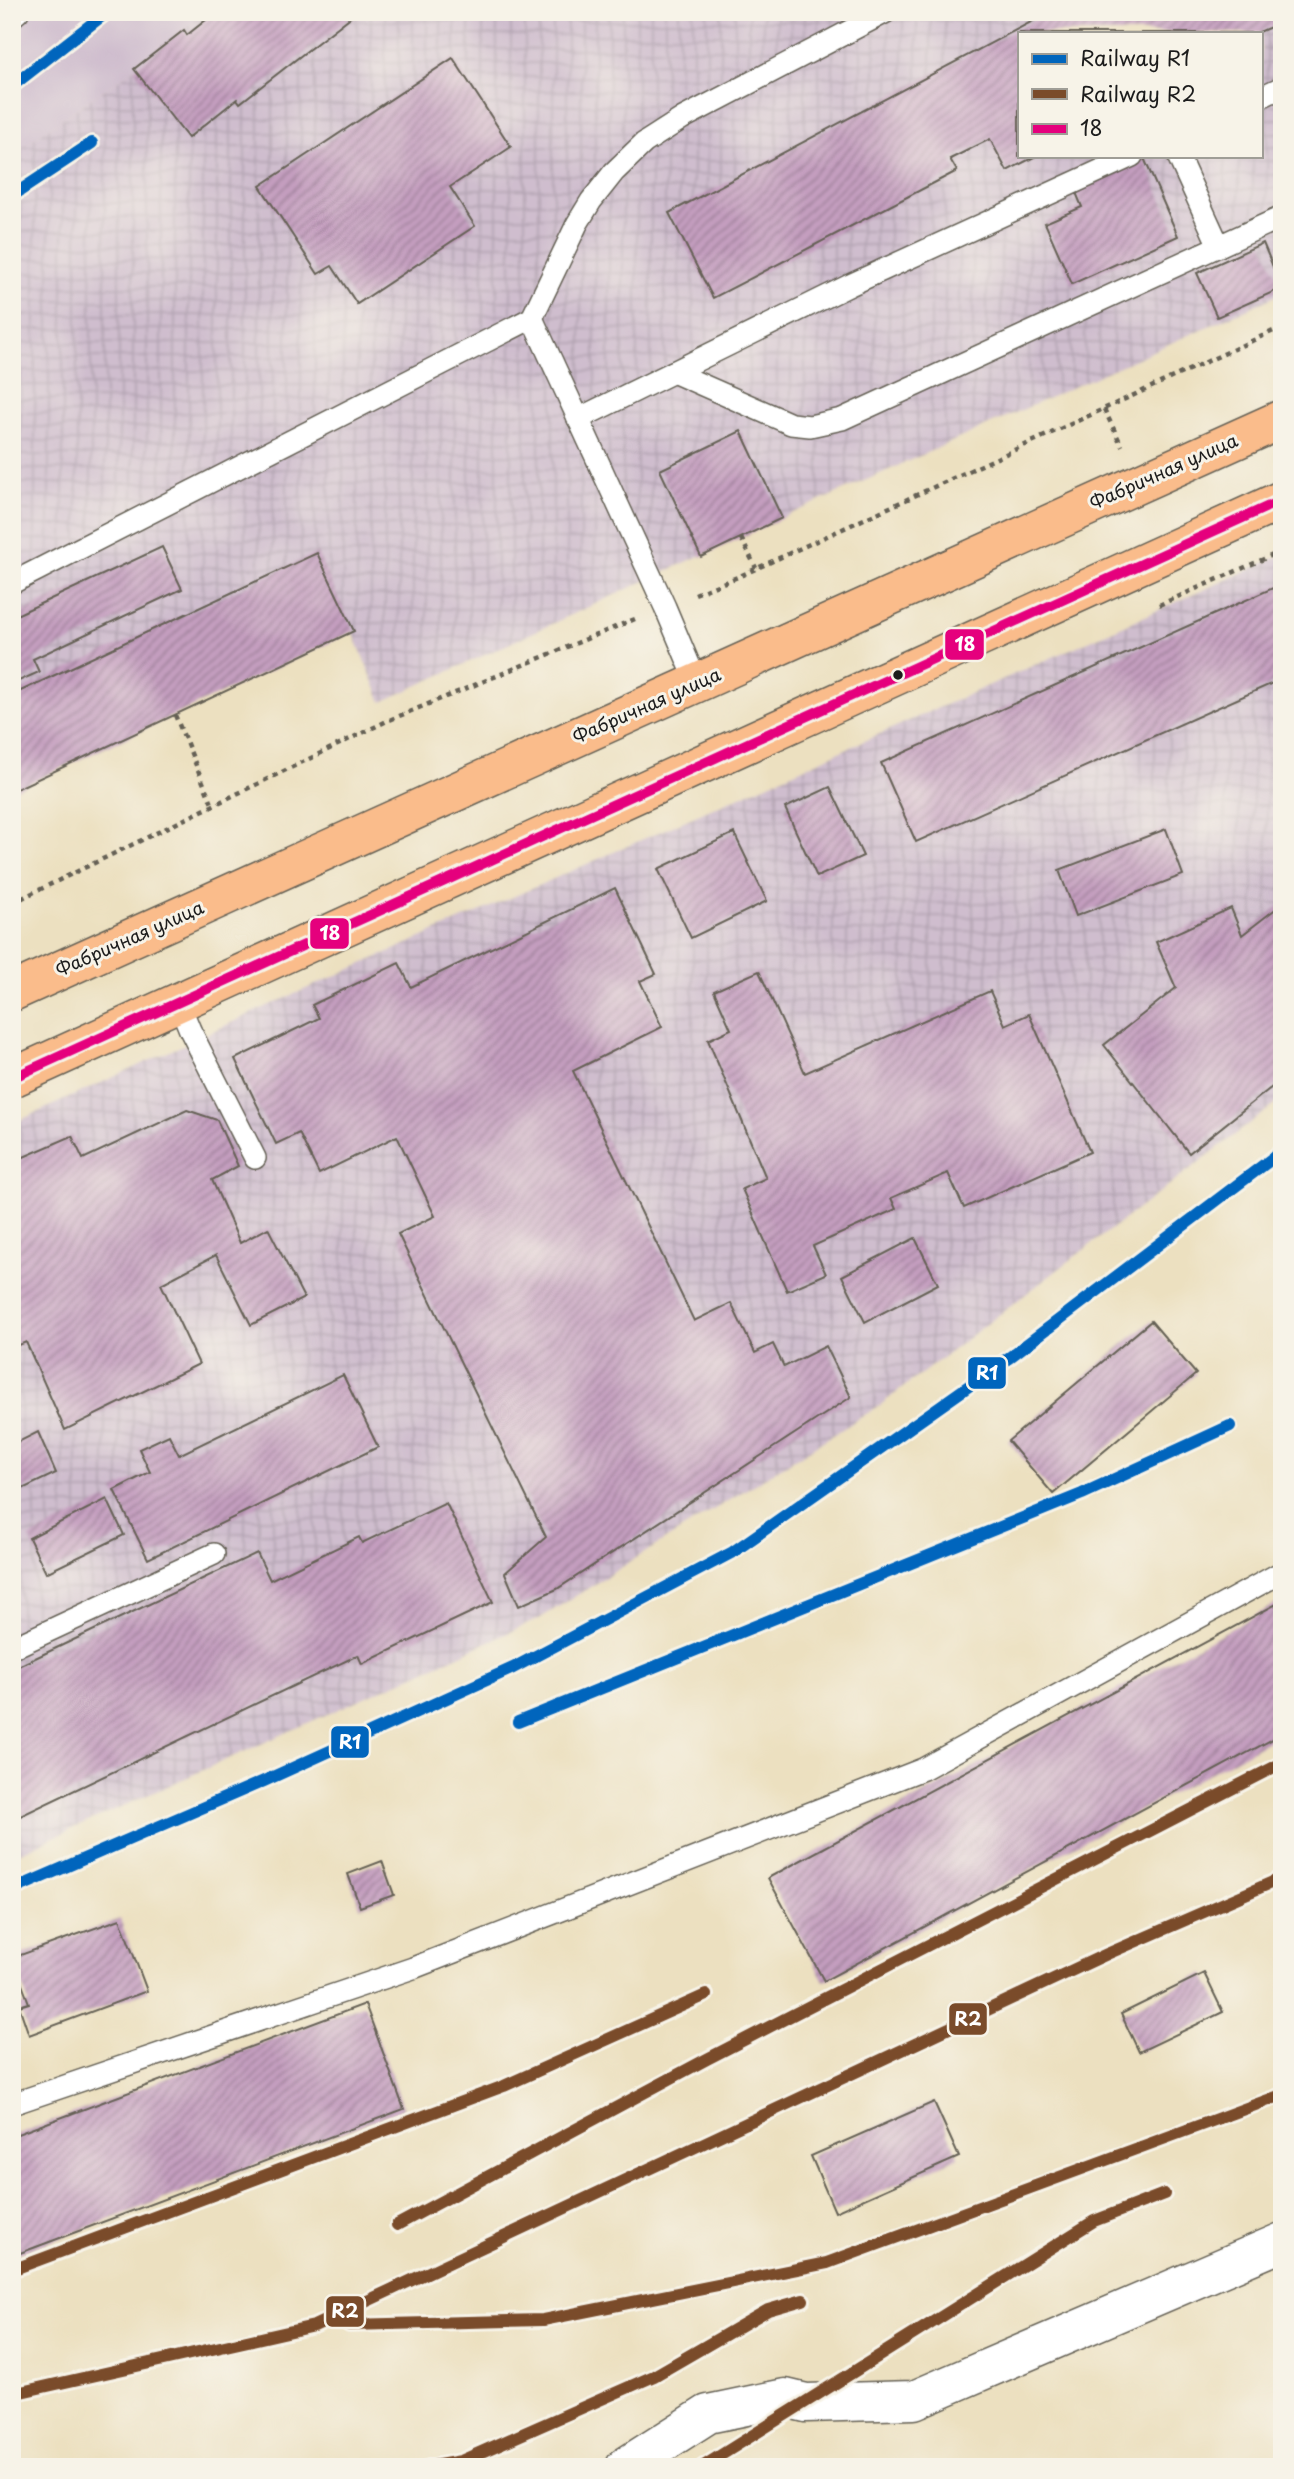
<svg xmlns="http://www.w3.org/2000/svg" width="1294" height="2479" viewBox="0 0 1294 2479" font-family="'Playpen Sans',sans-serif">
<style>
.industrial{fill:url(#industrial-grid);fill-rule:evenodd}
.railway{fill:#cfbdce}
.building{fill:url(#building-hatch)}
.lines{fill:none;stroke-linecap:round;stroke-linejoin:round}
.lane-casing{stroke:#656155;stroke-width:24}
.street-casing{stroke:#656155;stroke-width:41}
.primary-casing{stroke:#656155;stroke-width:41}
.path{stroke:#656155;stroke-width:4.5;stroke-dasharray:5 5;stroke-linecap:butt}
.lane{stroke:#fff;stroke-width:21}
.street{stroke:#fff;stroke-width:38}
.primary{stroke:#fabc8b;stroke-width:38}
.bus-1-casing{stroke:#f7f3e8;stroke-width:16}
.bus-1{stroke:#e5007d;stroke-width:10}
.rail-1-casing{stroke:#f7f3e8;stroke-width:18}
.rail-2-casing{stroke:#f7f3e8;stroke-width:18}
.rail-1{stroke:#0065bd;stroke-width:12}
.rail-2{stroke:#7a4b2a;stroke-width:12}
.bus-dot{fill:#1c1c1c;stroke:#f7f3e8;stroke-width:2.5}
.labels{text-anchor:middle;stroke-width:6;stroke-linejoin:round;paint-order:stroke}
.street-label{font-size:18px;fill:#1c1c1c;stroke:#f7f3e8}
.line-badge{stroke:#f7f3e8;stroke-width:2.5}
.badge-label{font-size:19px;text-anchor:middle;font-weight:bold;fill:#fff}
</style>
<defs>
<pattern id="industrial-grid" width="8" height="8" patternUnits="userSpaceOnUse" patternTransform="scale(1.75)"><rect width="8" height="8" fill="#cfbdce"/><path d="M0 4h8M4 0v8" fill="none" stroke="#b1a2b0"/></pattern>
<pattern id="building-hatch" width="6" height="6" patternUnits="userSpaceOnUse" patternTransform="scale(1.75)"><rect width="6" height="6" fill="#c49ebf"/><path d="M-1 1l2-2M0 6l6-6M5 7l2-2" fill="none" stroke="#9e809a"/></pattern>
</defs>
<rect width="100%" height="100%" fill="#f7f3e8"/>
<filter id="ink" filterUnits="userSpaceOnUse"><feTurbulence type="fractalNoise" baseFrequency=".0143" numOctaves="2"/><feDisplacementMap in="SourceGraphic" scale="14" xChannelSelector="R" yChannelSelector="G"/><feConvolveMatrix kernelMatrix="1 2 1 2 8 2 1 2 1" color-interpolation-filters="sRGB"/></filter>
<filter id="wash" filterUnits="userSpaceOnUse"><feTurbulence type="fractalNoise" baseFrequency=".00686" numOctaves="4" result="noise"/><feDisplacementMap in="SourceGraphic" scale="28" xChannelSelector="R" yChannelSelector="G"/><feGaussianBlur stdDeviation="1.57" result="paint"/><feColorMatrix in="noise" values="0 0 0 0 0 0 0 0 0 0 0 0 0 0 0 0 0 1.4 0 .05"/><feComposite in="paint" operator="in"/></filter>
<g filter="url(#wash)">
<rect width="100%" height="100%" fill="#ece0c0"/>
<!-- industrial -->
<g class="industrial">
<path d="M206 12H1282V293L782 518 382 702 353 632 12 791V154L134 69ZM1019 33H1261V156H1019Z"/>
<path d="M1282 555V1099L879 1406 539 1619 12 1856V1124L261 1009Z"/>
</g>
<!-- railway -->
<path class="railway" d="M12 12H206L134 69 12 154Z"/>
<g id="blocks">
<!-- building -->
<g class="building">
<path d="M216 12H357L240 103 237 99 188 138 134 69 184 30 187 35Z"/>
<path d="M1050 12H1282V22L1257 33H1019V156H1036L1007 171 990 139 950 159 957 171 713 298 669 213Z"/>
<path d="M453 58 511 147 450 187 475 226 357 304 332 266 318 274 260 186Z"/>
<path d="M1144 158 1178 236 1072 284 1045 223 1082 207 1075 190Z"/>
<path d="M1263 243 1282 288 1217 317 1197 273Z"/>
<path d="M741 431 782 518 701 557 660 470Z"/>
<path d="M162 547 182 589 33 659 39 672 12 684V617Z"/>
<path d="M317 553 354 631 12 791V695Z"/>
<path d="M1282 584V679L916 842 881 763Z"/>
<path d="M830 787 863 856 817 877 785 808Z"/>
<path d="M1166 829 1183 875 1076 916 1059 870Z"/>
<path d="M734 833 767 901 691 938 658 869Z"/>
<path d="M615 888 656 974 640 981 662 1027 573 1071 694 1321 731 1303 755 1353 773 1344 784 1367 826 1346 851 1397 557 1589 519 1606 505 1573 546 1537 398 1234 435 1216 397 1136 319 1174 299 1133 276 1144 235 1059 319 1018 312 1005 399 963 411 987Z"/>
<path d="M1282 904V1079L1189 1153 1104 1045 1176 988 1156 942 1231 908 1242 935Z"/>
<path d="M759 971 805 1073 990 991 1005 1025 1029 1014 1090 1152 964 1208 948 1173 891 1198 896 1209 813 1246 826 1274 787 1291 742 1189 766 1178 708 1040 731 1029 714 991Z"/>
<path d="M187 1110 217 1120 238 1166 212 1180 240 1243 268 1228 304 1298 251 1325 216 1255 161 1284 199 1364 65 1430 26 1342 12 1348V1162L72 1136 83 1159Z"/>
<path d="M915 1238 938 1284 865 1322 842 1276Z"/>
<path d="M1151 1321 1196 1374 1053 1494 1008 1441Z"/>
<path d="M343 1375 378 1447 148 1559 114 1490 150 1472 139 1449 169 1435 179 1455Z"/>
<path d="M38 1432 56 1473 12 1494V1445Z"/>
<path d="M107 1499 124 1535 46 1573 29 1538Z"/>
<path d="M446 1503 493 1602 362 1664 358 1655 12 1820V1669L257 1553 270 1580 359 1537 362 1543Z"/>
<path d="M1282 1601V1734L824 1981 768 1878Z"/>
<path d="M382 1861 394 1895 360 1907 348 1874Z"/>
<path d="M120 1919 147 1991 29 2035 19 2006 29 2003 12 1958Z"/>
<path d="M1204 1973 1223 2012 1139 2052 1121 2014Z"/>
<path d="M365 2004 404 2109 12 2256V2136Z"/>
<path d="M934 2102 959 2157 835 2212 811 2156Z"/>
</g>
</g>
</g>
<g filter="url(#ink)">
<use href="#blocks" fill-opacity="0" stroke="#656155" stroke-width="2"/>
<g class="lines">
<!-- lane casing -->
<g class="lane-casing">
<g id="lane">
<path d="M12 17 18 12"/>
<path d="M1261 97 1282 87"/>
<path d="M1178 156 1219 246"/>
<path d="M532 318 665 607 697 683"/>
<path d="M673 372 791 424 810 426 842 419 1282 217"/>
<path d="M578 419 850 285 1132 156"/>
<path d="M12 583 532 318 577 224 591 201 614 172 644 143 683 118 886 12"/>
<path d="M179 1003 190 1030 255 1158"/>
<path d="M12 1648 214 1554"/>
<path d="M12 2104 413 1968 923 1769 1282 1572"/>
</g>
</g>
<!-- street casing -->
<g class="street-casing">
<path id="street" d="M625 2467 708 2414 785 2398 806 2403 914 2400 1282 2242"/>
</g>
<!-- primary casing -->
<g class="primary-casing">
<g id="primary">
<path d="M12 992 1282 419"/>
<path d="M12 1078 1282 500"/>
</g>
</g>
<!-- path -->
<g class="path">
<path d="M1104 409 1122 446"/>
<path d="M741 538 756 568"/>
<path d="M695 594 740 576 1282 327"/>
<path d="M1159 605 1282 551"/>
<path d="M175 715 213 806"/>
<path d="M12 903 387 721 635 619"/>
</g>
<!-- lane -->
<use href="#lane" class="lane"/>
<!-- street -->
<use href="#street" class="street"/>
<!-- primary -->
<use href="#primary" class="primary"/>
<!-- bus-1 casing -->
<g class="bus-1-casing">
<path id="bus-1" d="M12 1078 1282 500"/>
</g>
<!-- bus-1 -->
<use href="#bus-1" class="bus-1"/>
<!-- rail-1 casing -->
<g class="rail-1-casing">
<g id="rail-1">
<path d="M12 86 107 12"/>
<path d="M12 196 92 143"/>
<path d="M518 1722 1082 1494 1230 1426"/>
<path d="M12 1890 264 1781 513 1668 733 1552 1010 1357 1282 1151"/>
</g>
</g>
<!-- rail-2 casing -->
<g class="rail-2-casing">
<g id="rail-2">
<path d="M397 2225 707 2059 1282 1763"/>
<path d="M12 2270 504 2086 706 1995"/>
<path d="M349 2325 543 2320 827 2263 1282 2095"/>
<path d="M12 2394 314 2326 1107 1954 1282 1878"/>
<path d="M428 2467 461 2461 654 2376 768 2310 803 2300"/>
<path d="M702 2467 1094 2221 1164 2194"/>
</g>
</g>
<!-- rail-1 -->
<use href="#rail-1" class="rail-1"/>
<!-- rail-2 -->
<use href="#rail-2" class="rail-2"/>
</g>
</g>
<!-- markers -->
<circle class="bus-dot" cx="898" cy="675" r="6"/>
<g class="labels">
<!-- street labels -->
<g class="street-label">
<text transform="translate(1164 472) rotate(-24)" y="6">Фабричная улица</text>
<text transform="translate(647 706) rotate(-24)" y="6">Фабричная улица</text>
<text transform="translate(130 939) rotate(-24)" y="6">Фабричная улица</text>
</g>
</g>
<g class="line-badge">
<rect x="944" y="628" width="41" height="33" rx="7" fill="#e5007d"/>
<rect x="309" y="917" width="41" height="33" rx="7" fill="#e5007d"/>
<rect x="967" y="1356" width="40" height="34" rx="7" fill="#0065bd"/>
<rect x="330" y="1725" width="40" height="34" rx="7" fill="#0065bd"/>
<rect x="948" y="2002" width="40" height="34" rx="7" fill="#7a4b2a"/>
<rect x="325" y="2295" width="40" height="33" rx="7" fill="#7a4b2a"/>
</g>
<g class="badge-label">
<text x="965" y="651">18</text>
<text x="330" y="940">18</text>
<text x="987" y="1380">R1</text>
<text x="350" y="1749">R1</text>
<text x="968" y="2026">R2</text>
<text x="345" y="2318">R2</text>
</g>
<!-- margin -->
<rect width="1294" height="2479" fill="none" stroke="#f7f3e8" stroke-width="42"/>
<!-- legend -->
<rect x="1018" y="32" width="245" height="126" fill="#f7f3e8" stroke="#9f9d96" stroke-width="2"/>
<rect x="1032" y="54" width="35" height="10" fill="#0065bd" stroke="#9f9d96" stroke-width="2"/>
<text x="1080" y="66" font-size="21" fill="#1c1c1c">Railway R1</text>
<rect x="1032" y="89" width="35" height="10" fill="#7a4b2a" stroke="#9f9d96" stroke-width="2"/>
<text x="1080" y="102" font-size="21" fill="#1c1c1c">Railway R2</text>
<rect x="1032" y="124" width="35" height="10" fill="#e5007d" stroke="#9f9d96" stroke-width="2"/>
<text x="1080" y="136" font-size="21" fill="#1c1c1c">18</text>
</svg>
